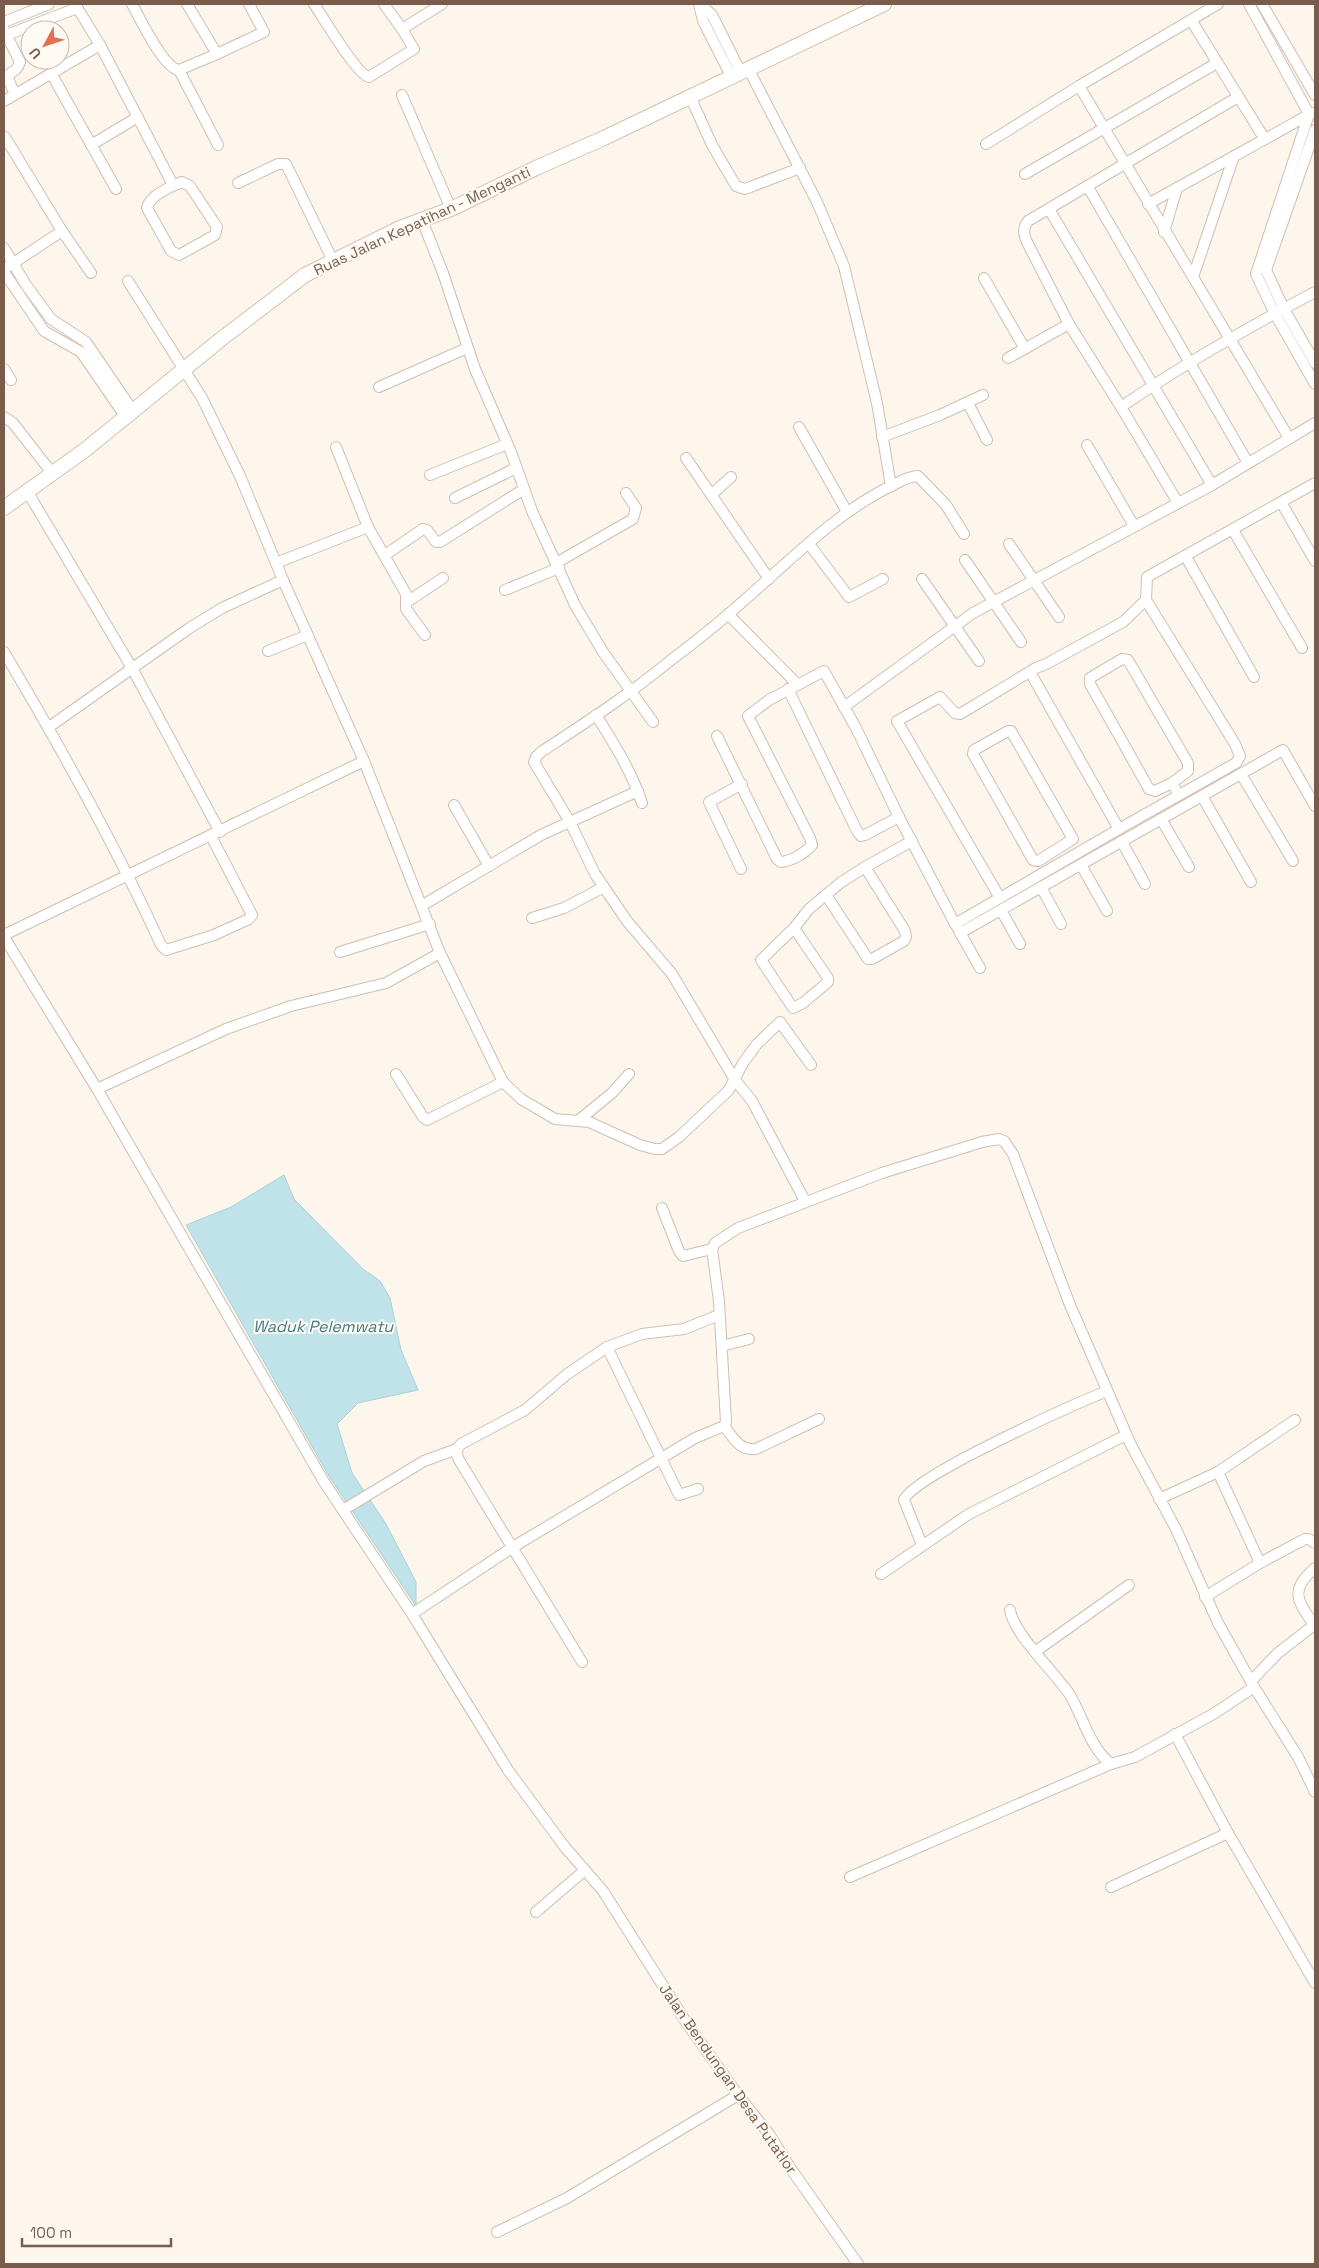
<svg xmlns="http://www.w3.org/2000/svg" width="1319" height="2268" viewBox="0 0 1319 2268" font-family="'Space Grotesk',sans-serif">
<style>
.water{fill:#bfe3e8;stroke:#a5d3da}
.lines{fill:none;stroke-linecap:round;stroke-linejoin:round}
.minor-casing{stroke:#d1beb0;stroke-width:12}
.secondary-casing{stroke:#d6c0b0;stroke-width:16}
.minor{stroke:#fff;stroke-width:10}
.secondary{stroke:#fff;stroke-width:14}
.labels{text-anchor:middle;stroke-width:4;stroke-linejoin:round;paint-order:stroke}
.street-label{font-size:15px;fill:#7a5c4d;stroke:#fffaf3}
.water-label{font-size:16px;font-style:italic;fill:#437c86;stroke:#fffaf3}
</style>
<rect width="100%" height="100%" fill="#fdf6ec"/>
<!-- water -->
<path class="water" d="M284 1175 294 1199 363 1269 380 1281 390 1298 401 1350 418 1390 358 1403 337 1424 352 1473 386 1524 416 1582V1606L330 1478 186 1225 231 1207Z"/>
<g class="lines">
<!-- minor casing -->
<g class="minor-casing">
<g id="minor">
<path d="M75 4 100 45 173 185"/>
<path d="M132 4C140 18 163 68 179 70L217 54 187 4"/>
<path d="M314 4C323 17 357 75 369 77L414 49 402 29 442 4"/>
<path d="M384 4 402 29"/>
<path d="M699 4 703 21 731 76"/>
<path d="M700 4 712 15 740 71"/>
<path d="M1249 4 1309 114 1256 274 1275 314 1315 384"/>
<path d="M1262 4 1315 95"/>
<path d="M1191 20 1264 138"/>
<path d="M4 22 49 4"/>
<path d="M4 30 20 62C15 80 0 64 15 94"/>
<path d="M4 36 77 8"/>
<path d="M217 54 264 32 249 4"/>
<path d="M748 68 817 202 844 266 877 403 891 486"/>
<path d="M179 70 218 145"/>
<path d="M51 73 116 189"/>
<path d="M1079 86 1289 438"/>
<path d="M402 95 451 209"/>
<path d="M690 96 712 145 736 186 745 189 800 168"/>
<path d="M4 101 100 45"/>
<path d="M1315 130 1266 270 1284 309 1315 363"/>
<path d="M5 137 62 231 91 273"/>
<path d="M986 144 1079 86 1218 4"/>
<path d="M91 145 138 117"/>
<path d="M1025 174 1217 63"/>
<path d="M182 182 190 186 217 227 215 235 179 255 171 251 147 208C149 196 171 186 182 182Z"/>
<path d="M238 183 278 164H286L333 261"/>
<path d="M1088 187 1248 463"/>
<path d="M1148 204 1312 113"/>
<path d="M1049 209 1212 485"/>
<path d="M422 220 443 273 475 369 511 452 532 511 575 605 603 652 653 722"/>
<path d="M1164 232 1177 188"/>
<path d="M4 248 26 285 51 319 86 342 133 411"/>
<path d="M9 266 62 231"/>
<path d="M4 272 44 331 81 352 125 416"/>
<path d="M1193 277 1234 156"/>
<path d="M984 278 1025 349"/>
<path d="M128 281 202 398 240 476 283 580 364 761 440 953 503 1082 521 1099 555 1119 589 1122 640 1145 655 1149H662L679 1137 729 1090 743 1063 757 1044 780 1022 811 1065"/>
<path d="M1008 358 1069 324"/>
<path d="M4 369 11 380"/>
<path d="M379 387 467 348"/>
<path d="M968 403 987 440"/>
<path d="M1121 407C1183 364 1249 327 1315 292"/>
<path d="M4 417 13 423 52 473"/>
<path d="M799 427 847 512"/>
<path d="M882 437 940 415 983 395"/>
<path d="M1087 445 1134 526"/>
<path d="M336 447 368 527 406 594V609L425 635"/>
<path d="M686 458 769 579"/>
<path d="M430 475 507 444"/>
<path d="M27 491 132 668 220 832"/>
<path d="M711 495 731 477"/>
<path d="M455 498 516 468"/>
<path d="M1281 502 1315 561"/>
<path d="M1178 503 1121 407 1069 324 1028 244C1024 237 1022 228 1028 221L1238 97"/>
<path d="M1233 530 1302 648"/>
<path d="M809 544 849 597 883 579"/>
<path d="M1009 544 1059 617"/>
<path d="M385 555 423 529 427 530 436 542H440L524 489"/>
<path d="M1186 557 1254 677"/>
<path d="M965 560 1021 642"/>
<path d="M276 563 368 527"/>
<path d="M556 563 633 519 636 508 626 493"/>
<path d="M922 579 979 661"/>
<path d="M505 590 559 568"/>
<path d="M407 602 443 578"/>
<path d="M728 614 797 684"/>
<path d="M268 651 308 635"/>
<path d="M4 652C61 748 115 844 161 945L166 950 214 935 249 919 252 915 211 836"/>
<path d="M788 689 857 831 861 836 865 835 899 817"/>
<path d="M844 707 973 613 1212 485 1315 423"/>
<path d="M596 715C614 744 631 770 642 803"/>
<path d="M49 727 188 629 222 608 283 580"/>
<path d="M1008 731H1011L1073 839 1038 861 1033 860 973 754 974 750Z"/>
<path d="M717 736 777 859 781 862C792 861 805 853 812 845L810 838 748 716 769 700 824 671 856 728 899 817 955 924 1119 829 1030 672"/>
<path d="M1241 774 1293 861"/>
<path d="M1172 783 1188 771V763L1128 660 1122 659 1090 678V684L1149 789 1155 791 1172 783 1179 795"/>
<path d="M1202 796 1251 882"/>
<path d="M454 805 489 866"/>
<path d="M1161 819 1189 867"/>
<path d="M1119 829 1236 763 1240 756 1235 744 1146 600"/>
<path d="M1122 842 1145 884"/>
<path d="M1081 865 1107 911"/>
<path d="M741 869 709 802 742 784"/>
<path d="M1041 887 1061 924"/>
<path d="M826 895 868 959H872L904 941 906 937 905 931 865 867 912 841"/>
<path d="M1000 898 897 721 940 697 955 713 960 714 1036 668 1046 664 1123 622 1146 600 1147 577 1315 483"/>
<path d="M423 905 541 835 638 791"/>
<path d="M1001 910 1020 944"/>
<path d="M532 918 564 908 604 887"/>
<path d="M957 927 980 968"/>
<path d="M794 928 828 978V982L803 1003 793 1008 761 960 794 928 809 909 840 883 865 867"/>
<path d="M960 933 1283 750 1315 806"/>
<path d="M4 935 364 761"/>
<path d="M4 937 97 1089 324 1482 412 1614 508 1770 564 1846 603 1891 686 2022 738 2095 769 2134 791 2169 858 2264"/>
<path d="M340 952 430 924"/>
<path d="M396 1074 423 1117 427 1120 503 1082"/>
<path d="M97 1089 226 1029 291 1006 386 983 440 953"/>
<path d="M579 1120 612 1093 629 1074"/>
<path d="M805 1201 752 1101 735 1080 672 974 627 921 595 874 570 822 534 762 536 757 541 752C585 723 630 694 671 660 695 642 719 623 741 603 790 561 835 513 893 485 901 481 909 476 918 476L946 505 964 534"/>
<path d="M662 1208 679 1251 683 1256 712 1249"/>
<path d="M722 1346 749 1339"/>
<path d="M607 1347 679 1495 698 1489"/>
<path d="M724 1426C733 1438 740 1451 756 1449L819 1419"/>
<path d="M1218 1472 1260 1563"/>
<path d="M1159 1499 1218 1472 1295 1420"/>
<path d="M343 1510 424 1461 457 1449"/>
<path d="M922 1545 904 1500C913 1476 1075 1404 1107 1391"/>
<path d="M1315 1568C1289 1590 1297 1601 1315 1626"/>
<path d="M881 1574 969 1514 1126 1435"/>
<path d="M1205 1597 1260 1563 1305 1539H1309L1315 1543"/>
<path d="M1010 1610C1014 1635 1055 1672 1070 1695 1083 1717 1090 1748 1111 1764L1135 1757 1215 1713 1254 1687"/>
<path d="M412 1614 513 1547 695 1438 724 1426 726 1422 719 1301 712 1249 715 1243 738 1228 882 1173 982 1142 999 1139 1004 1141 1013 1154 1070 1305 1131 1445 1176 1529 1218 1623 1254 1687 1298 1757 1315 1792"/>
<path d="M1036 1651 1129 1585"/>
<path d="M582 1662 459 1460C456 1453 456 1450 461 1444L525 1410 566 1375 607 1347 642 1334 684 1329 719 1315"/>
<path d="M1251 1681 1278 1653 1314 1625"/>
<path d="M1175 1734 1228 1833 1315 1983"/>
<path d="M850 1877 1111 1764"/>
<path d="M1111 1887 1228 1833"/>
<path d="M536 1912 585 1870"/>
<path d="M497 2232 567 2198 738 2095"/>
</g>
</g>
<!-- secondary casing -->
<g class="secondary-casing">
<path id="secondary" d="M4 508 85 450 220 340 305 275 400 228 451 209 536 168 604 138 884 4"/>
</g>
<!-- minor -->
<use href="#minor" class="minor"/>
<!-- secondary -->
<use href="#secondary" class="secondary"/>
</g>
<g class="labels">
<!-- street labels -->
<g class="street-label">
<text transform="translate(422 221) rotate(-25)" y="5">Ruas Jalan Kepatihan - Menganti</text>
<text transform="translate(728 2079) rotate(55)" y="5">Jalan Bendungan Desa Putatlor</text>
</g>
<!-- water labels -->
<g class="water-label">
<text x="323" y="1332">Waduk Pelemwatu</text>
</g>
</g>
<!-- border -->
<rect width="1319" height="2268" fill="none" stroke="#7a5c4d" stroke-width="10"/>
<!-- north arrow -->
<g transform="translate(45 45) rotate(230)"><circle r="24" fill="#fffaf3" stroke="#cabbb1"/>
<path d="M0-4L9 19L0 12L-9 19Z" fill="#e76f51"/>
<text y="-8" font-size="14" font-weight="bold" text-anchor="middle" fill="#7a5c4d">U</text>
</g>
<!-- scale -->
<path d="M22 2238v8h149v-8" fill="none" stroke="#7a5c4d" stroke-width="2.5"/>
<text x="30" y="2238" font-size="15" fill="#7a5c4d" stroke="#fffaf3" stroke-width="4" paint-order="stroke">100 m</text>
</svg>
